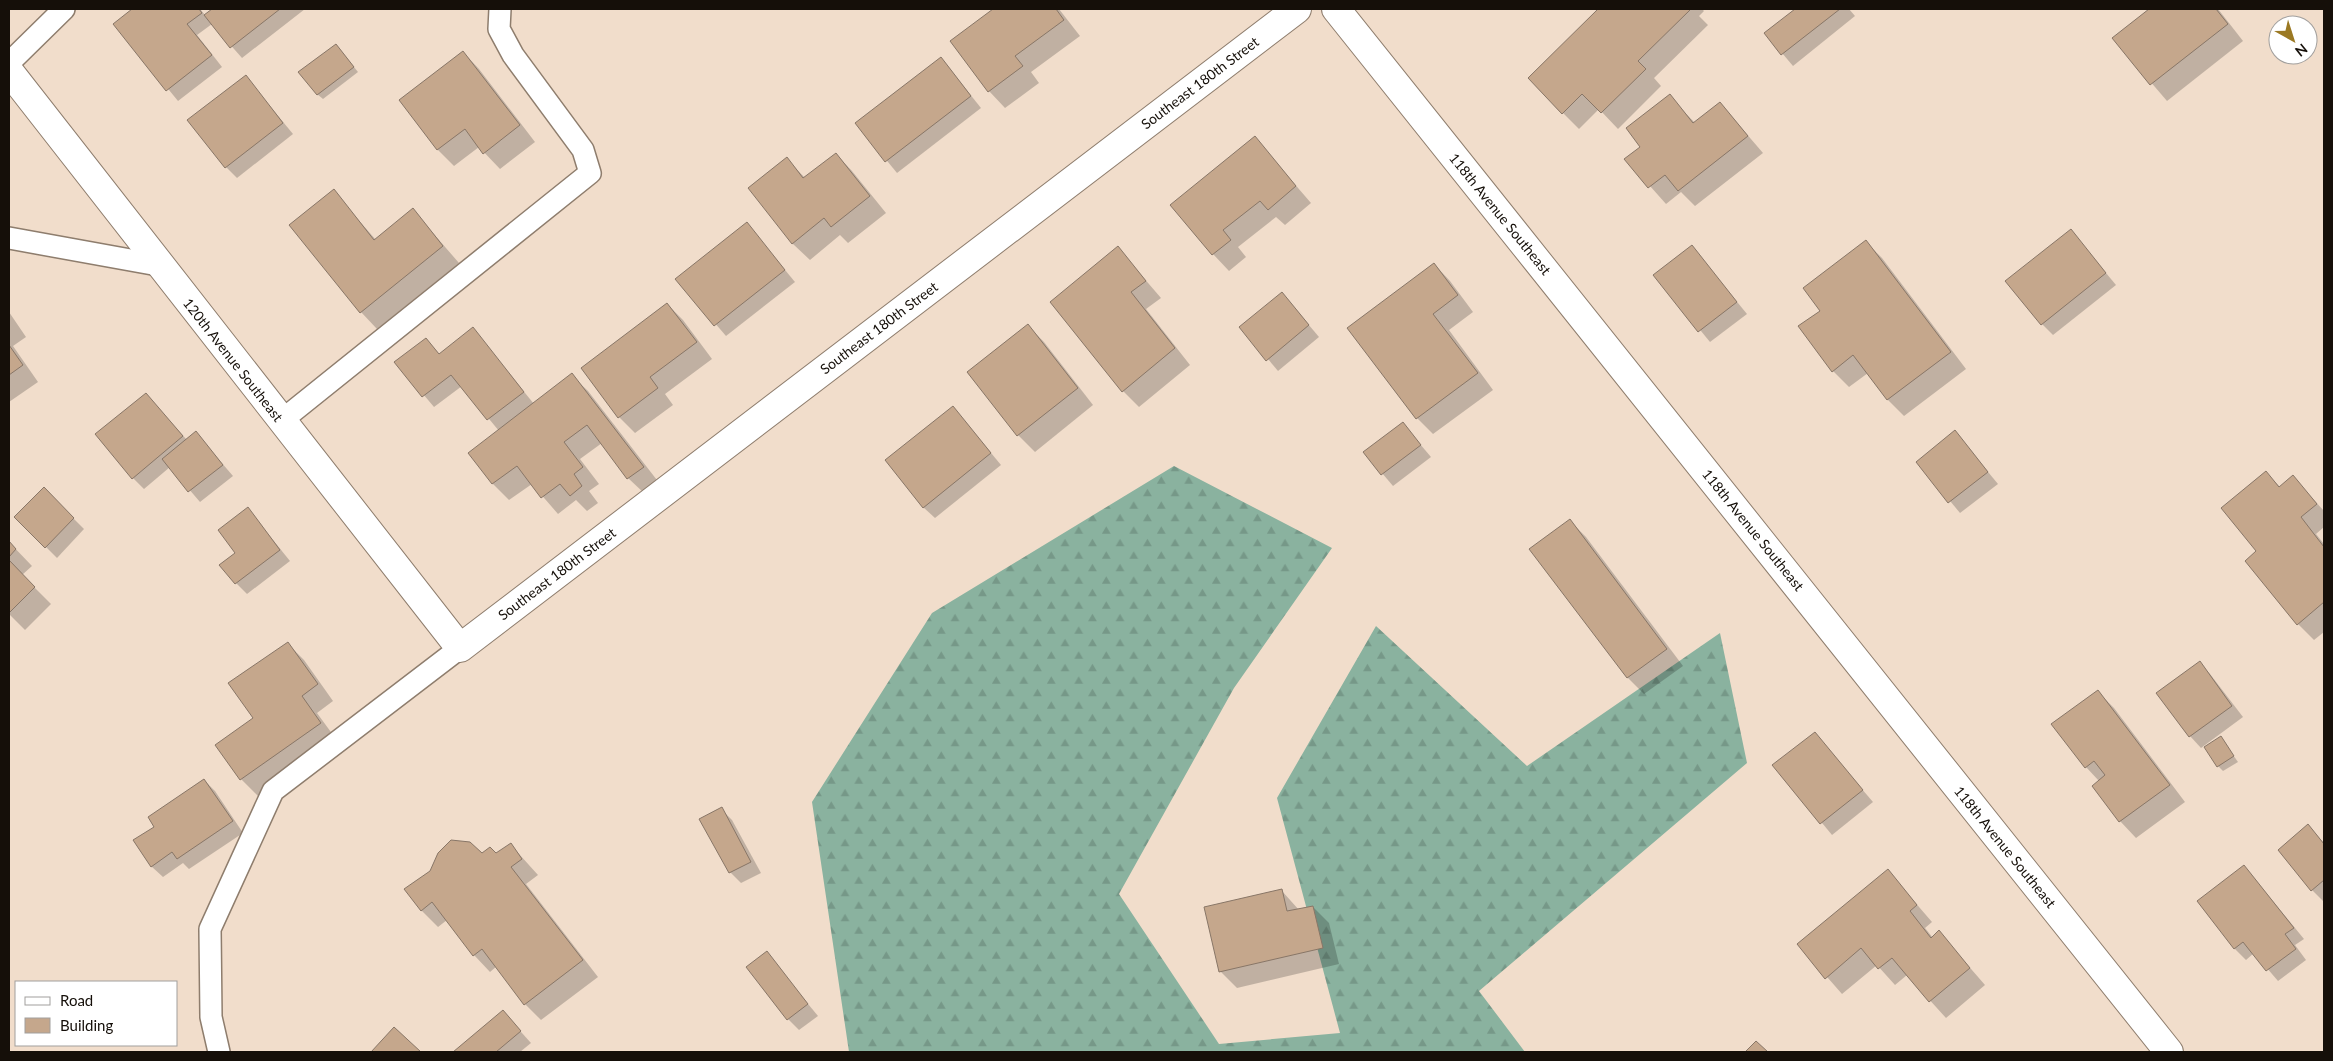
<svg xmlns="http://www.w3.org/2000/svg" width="2333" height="1061" viewBox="0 0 2333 1061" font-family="Lato,sans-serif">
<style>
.forest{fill:url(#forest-firs)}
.shadow{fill:#0003}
.building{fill:#c5a78c;stroke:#887667}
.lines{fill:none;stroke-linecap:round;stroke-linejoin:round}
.service-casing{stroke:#8e7d6d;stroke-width:24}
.minor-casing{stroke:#8e7d6d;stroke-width:30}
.service{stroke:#fff;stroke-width:21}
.minor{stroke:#fff;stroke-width:28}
.labels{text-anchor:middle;stroke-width:4;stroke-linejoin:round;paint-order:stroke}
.street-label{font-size:14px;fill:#150f09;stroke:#fff}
</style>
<defs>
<pattern id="forest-firs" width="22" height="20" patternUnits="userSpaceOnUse" patternTransform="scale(1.25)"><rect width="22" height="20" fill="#8ab29f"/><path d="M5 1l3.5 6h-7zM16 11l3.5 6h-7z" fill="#769888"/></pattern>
</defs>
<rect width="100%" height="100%" fill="#f1ddcb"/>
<!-- forest -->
<path class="forest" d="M1174 466 1332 548 1234 688 1119 894 1219 1044 1340 1033 1277 798 1376 626 1527 766 1720 633 1747 763 1479 991 1525 1052H849L812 802 932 613Z"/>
<!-- shadow -->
<g class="shadow">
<path d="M134 9H200L205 15 214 9H305L242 58 212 24 197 35 222 67 178 101 115 24Z"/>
<path d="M995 9H1059L1080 36 1031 72 1039 83 1005 108 989 91 951 42Z"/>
<path d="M1599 9H1702L1704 11 1699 16 1708 25 1654 78 1661 86 1618 129 1599 109 1579 129 1563 113Z"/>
<path d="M1797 9H1849L1855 16 1793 66 1766 34Z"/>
<path d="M2151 9H2218L2243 41 2167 101 2113 38Z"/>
<path d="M341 51 358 72 323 99 317 94Z"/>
<path d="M463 52 479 69 535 142 500 169 479 147 454 166 438 150 400 100Z"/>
<path d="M941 58 981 108 897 173 856 123Z"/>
<path d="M246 77 293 134 237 178 226 167Z"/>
<path d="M1669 96 1695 123 1720 103 1763 153 1695 206 1681 192 1666 204 1626 159 1642 147Z"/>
<path d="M1255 138 1311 203 1285 225 1276 217 1238 247 1246 257 1229 271 1213 254Z"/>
<path d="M836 154 852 171 886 213 848 243 840 235 810 260 793 244 750 188 787 159 805 178Z"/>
<path d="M333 191 376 240 413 210 459 263 377 329 361 312Z"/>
<path d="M747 224 795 282 726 336 677 279Z"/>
<path d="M2071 231 2116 285 2053 335 2042 324Z"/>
<path d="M1866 242 1882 258 1966 369 1904 416 1888 400 1868 373 1849 387 1833 371 1821 311Z"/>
<path d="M1692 247 1747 314 1710 342 1655 275Z"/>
<path d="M1118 248 1161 298 1146 309 1190 365 1139 407 1123 391Z"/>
<path d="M1434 264 1450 281 1473 312 1449 330 1493 390 1433 434 1417 418Z"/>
<path d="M1282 293 1319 337 1278 371 1241 327Z"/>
<path d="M667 304 683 320 712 359 665 394 673 405 635 433 619 417Z"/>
<path d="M9 312 26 337 13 346 38 382 9 402Z"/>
<path d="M1028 326 1044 342 1093 405 1035 452 1018 435 968 373Z"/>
<path d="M473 329 534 404 571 375 588 391 660 484 645 494 628 478 602 443 580 459 599 484 589 491 598 503 587 511 576 500 558 514 532 484 509 500 493 484 470 453 499 431 462 386 434 407 396 362 426 339 440 355Z"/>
<path d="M146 395 187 440 196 433 233 476 200 502 170 467 144 489 133 478Z"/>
<path d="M953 407 1001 465 935 518 923 507Z"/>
<path d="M1403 424 1431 457 1393 486 1365 453Z"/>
<path d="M1955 432 1998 484 1960 513 1918 462Z"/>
<path d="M2266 473 2280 487 2293 477 2324 511V527L2316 534 2324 544V632L2314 640 2298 624 2258 551Z"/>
<path d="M44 489 84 529 57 558 16 517Z"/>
<path d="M248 509 290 561 247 594 236 583 237 553Z"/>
<path d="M1570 521 1586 537 1683 666 1644 694 1628 678 1531 549Z"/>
<path d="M9 542 32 566 22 575 51 604 25 630 9 614Z"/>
<path d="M287 643 304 660 333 701 317 713 336 739 258 796 241 779 217 745 255 719Z"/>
<path d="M2199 663 2210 674 2243 717 2201 748 2190 736 2158 693Z"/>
<path d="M2098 692 2114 708 2185 802 2136 838 2120 821 2093 786 2099 781 2086 767Z"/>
<path d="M1815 734 1873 802 1832 835 1774 765Z"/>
<path d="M2221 738 2238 762 2223 771 2218 766Z"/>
<path d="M204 780 215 791 243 833 189 869 183 863 163 877 151 866 156 827Z"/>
<path d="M721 809 732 820 761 873 741 883 730 872Z"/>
<path d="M2308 826 2324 843 2323 901 2312 890Z"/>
<path d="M510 844 538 875 526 884 598 977 541 1020 525 1004 497 966 490 972 474 955 447 920 438 927 421 910 481 855H496Z"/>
<path d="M2244 866 2304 939 2295 945 2306 960 2278 981 2254 953 2246 960 2235 949 2199 901Z"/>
<path d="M1888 871 1932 922 1925 928 1933 938 1939 932 1985 985 1946 1018 1907 975 1895 985 1877 965 1842 994 1799 945Z"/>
<path d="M1282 891 1299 910 1313 907 1329 923 1339 964 1237 988 1220 971Z"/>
<path d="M766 953 818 1016 799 1030 788 1019Z"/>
<path d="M503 1012 531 1043 520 1052H455Z"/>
</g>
<!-- building -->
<g class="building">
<path d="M132 9H199L202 13 187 24 212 55 166 91 113 24Z"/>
<path d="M212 9H280L230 48 204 15Z"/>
<path d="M993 9H1056L1064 20 1015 56 1023 66 988 92 950 41Z"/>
<path d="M1598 9H1691L1638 61 1646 69 1601 113 1582 94 1562 114 1528 78Z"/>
<path d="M1795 9H1840L1781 55 1764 33Z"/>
<path d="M2149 9H2216L2228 24 2150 85 2112 38Z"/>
<path d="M336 44 354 67 317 95 298 72Z"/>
<path d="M463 51 520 125 483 154 465 129 437 150 399 100Z"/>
<path d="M941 57 971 96 885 162 855 123Z"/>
<path d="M246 75 283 123 225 168 187 120Z"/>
<path d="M1670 94 1693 123 1720 102 1748 136 1678 191 1665 175 1648 188 1624 159 1640 147 1626 128Z"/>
<path d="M1255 136 1296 186 1268 210 1260 201 1223 230 1231 240 1212 255 1170 205Z"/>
<path d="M836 153 870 196 831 227 824 218 792 244 748 188 787 157 803 178Z"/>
<path d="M334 189 374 240 413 208 443 246 360 313 289 225Z"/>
<path d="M747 222 785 270 714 326 675 279Z"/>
<path d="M2071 229 2106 273 2041 325 2005 281Z"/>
<path d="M1866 240 1951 352 1887 400 1853 355 1832 372 1798 326 1820 311 1803 288Z"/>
<path d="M1692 245 1737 302 1698 332 1653 275Z"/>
<path d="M1118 246 1146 281 1131 292 1175 348 1122 392 1050 302Z"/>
<path d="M1434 263 1458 295 1433 314 1478 373 1416 419 1347 328Z"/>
<path d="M1282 292 1309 325 1266 361 1239 327Z"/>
<path d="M667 303 697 342 650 377 658 388 618 418 581 368Z"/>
<path d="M1028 324 1078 388 1017 436 967 372Z"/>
<path d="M473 327 524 392 487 420 451 375 422 397 394 362 426 338 439 354Z"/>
<path d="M9 345 23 365 9 375Z"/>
<path d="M572 373 644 467 627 479 587 425 564 442 583 467 574 474 582 486 570 496 560 484 541 498 517 466 492 484 468 453Z"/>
<path d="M146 393 183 436 132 479 95 434Z"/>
<path d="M953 406 991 453 923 508 885 460Z"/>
<path d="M1403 422 1421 445 1381 475 1363 452Z"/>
<path d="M1955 430 1988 472 1948 503 1916 462Z"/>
<path d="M196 431 223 465 188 492 162 459Z"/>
<path d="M2266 471 2279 487 2293 475 2317 504 2301 517 2324 547V602L2297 625 2245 561 2256 551 2221 508Z"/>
<path d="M44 487 74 518 45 548 14 517Z"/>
<path d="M248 507 280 550 235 584 219 565 235 553 218 530Z"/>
<path d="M1570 519 1667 649 1627 678 1529 549Z"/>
<path d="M9 541 16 549 9 557Z"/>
<path d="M9 560 35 587 9 613Z"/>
<path d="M288 642 318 684 302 696 321 723 240 780 215 745 253 718 228 683Z"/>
<path d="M2200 661 2232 706 2189 737 2156 693Z"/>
<path d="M2098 690 2170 785 2119 822 2092 786 2105 775 2094 761 2085 768 2051 724Z"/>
<path d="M1815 732 1863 790 1820 824 1772 765Z"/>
<path d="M2221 736 2234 756 2217 767 2204 747Z"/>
<path d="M204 779 233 821 177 859 172 852 151 867 133 840 154 827 148 817Z"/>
<path d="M722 807 751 862 729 873 699 819Z"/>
<path d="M2308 824 2324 844V880L2311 891 2278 850Z"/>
<path d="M451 840 470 842 482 853 490 847 496 853 511 843 522 859 511 867 583 960 524 1005 482 949 473 956 432 902 421 911 404 889 430 871 438 853Z"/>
<path d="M2244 865 2294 928 2285 934 2296 949 2266 971 2243 942 2234 949 2197 901Z"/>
<path d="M1888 869 1917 905 1910 911 1931 938 1939 930 1970 968 1929 1002 1892 958 1878 969 1861 948 1825 979 1797 944Z"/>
<path d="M1282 889 1287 911 1313 906 1323 948 1219 972 1204 907Z"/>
<path d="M767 951 808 1004 787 1020 746 967Z"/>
<path d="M503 1010 521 1031 496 1052H453Z"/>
<path d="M394 1027 421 1052H371Z"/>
<path d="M1756 1041 1768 1052H1745Z"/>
</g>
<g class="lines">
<!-- service casing -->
<g class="service-casing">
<g id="service">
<path d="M9 63 64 9"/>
<path d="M9 238 158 265"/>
<path d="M281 421 590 173 583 150 513 55 499 29 500 9"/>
<path d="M219 1052 211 1017 210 929 273 791 460 648"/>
</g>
</g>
<!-- minor casing -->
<g class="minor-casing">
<g id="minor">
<path d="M1336 9 2169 1052"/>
<path d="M9 71 460 648 1297 9"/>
</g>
</g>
<!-- service -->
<use href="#service" class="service"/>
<!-- minor -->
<use href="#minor" class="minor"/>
</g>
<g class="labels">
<!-- street labels -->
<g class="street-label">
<text transform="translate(1200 83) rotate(-37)" y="5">Southeast 180th Street</text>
<text transform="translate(1500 214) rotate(51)" y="5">118th Avenue Southeast</text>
<text transform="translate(879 328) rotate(-37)" y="5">Southeast 180th Street</text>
<text transform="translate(233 360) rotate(52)" y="5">120th Avenue Southeast</text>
<text transform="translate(1753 530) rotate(51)" y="5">118th Avenue Southeast</text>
<text transform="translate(557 574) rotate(-37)" y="5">Southeast 180th Street</text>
<text transform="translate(2005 847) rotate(51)" y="5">118th Avenue Southeast</text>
</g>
</g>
<!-- border -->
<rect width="2333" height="1061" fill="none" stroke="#150f09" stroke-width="20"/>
<!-- legend -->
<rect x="15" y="981" width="162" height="65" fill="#ffffff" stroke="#a19f9d"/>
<rect x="25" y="997" width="25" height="8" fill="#ffffff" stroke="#a19f9d"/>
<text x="60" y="1006" font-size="15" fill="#150f09">Road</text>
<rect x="25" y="1018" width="25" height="15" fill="#c5a78c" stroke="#a19f9d"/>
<text x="60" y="1031" font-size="15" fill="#150f09">Building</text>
<!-- north arrow -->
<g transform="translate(2293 40) rotate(141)"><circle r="24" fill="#ffffff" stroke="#a19f9d"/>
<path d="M0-4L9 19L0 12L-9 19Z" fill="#9b7923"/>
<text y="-8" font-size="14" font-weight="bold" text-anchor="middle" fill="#150f09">N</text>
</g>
</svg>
